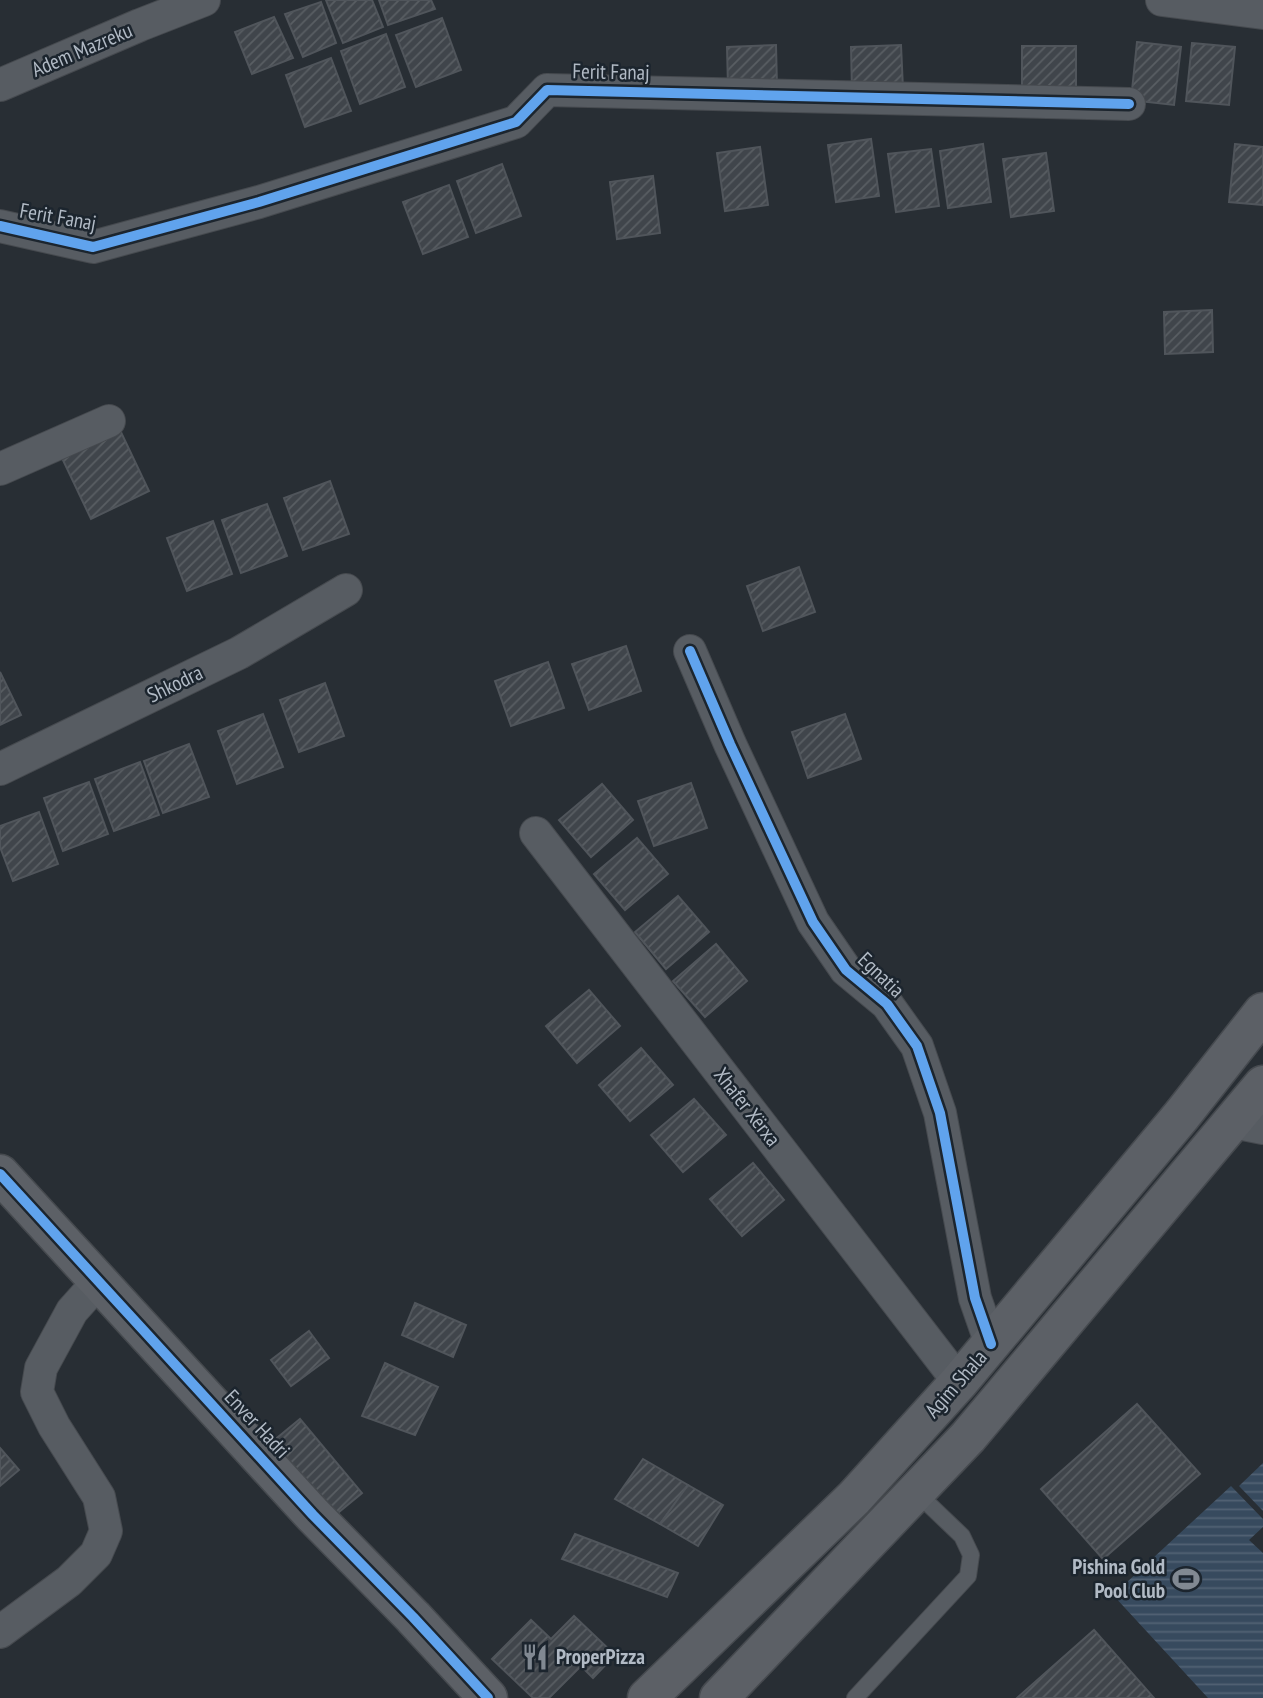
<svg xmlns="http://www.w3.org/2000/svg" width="1263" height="1698" viewBox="0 0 1263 1698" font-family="'PT Sans Narrow',sans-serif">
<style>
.water{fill:url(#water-rules)}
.building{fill:url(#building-hatch);stroke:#50555b;stroke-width:2}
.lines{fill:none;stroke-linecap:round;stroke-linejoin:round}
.lane-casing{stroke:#464a4f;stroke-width:18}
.street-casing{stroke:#464a4f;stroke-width:34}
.secondary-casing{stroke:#464a4f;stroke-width:41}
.lane{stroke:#575c62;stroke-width:16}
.street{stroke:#575c62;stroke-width:32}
.secondary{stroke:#5c6066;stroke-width:38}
.cycleway-casing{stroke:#1c252e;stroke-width:15}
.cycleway{stroke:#60a3ed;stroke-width:10}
.labels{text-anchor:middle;stroke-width:5;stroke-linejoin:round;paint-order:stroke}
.street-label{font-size:21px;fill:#b1bac5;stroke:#1c252e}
.poi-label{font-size:21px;font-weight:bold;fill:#b1bac5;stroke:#1c252e;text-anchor:end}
</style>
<defs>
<pattern id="water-rules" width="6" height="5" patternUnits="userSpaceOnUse" patternTransform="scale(1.75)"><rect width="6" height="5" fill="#374a5e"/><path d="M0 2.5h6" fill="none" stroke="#526274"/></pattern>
<pattern id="building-hatch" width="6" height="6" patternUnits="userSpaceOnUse" patternTransform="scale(1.75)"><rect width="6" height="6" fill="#40454b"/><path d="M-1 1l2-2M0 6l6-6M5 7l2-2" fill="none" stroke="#595e63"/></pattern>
</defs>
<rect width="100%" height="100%" fill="#282e34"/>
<!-- water -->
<g class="water">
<path d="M1263 1463V1511L1239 1486Z"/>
<path d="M1231 1486 1263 1519V1527L1249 1540 1263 1553V1698H1208L1113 1595Z"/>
</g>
<!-- building -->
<g class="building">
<path d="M326 0H372L383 27 343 43Z"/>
<path d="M379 0H431L435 9 388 25Z"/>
<path d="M321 2 336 43 303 57 285 14Z"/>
<path d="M274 17 293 58 252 74 235 32Z"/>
<path d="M442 18 461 70 416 87 396 35Z"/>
<path d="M386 34 405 87 360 104 341 51Z"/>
<path d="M1137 42 1181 47 1174 105 1131 100Z"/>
<path d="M1192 43 1235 47 1229 105 1186 101Z"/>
<path d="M776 45 777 86 728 87 727 47Z"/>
<path d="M901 45 903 89 852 91 851 47Z"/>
<rect x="1022" y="46" width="54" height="49"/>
<path d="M331 58 351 111 305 127 286 75Z"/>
<path d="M871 139 879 196 836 202 828 145Z"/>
<path d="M983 144 991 202 948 208 940 151Z"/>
<path d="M1235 144 1263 147V205L1229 202Z"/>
<path d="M760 147 768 205 725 211 717 153Z"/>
<path d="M931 149 939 206 896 212 888 154Z"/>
<path d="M1046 153 1054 211 1011 217 1003 159Z"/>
<path d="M502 164 521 216 476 233 457 181Z"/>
<path d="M653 176 660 233 617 239 610 182Z"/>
<path d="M449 185 468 237 423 254 403 202Z"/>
<path d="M1212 310 1213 352 1165 354 1164 312Z"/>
<path d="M119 428 149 491 91 519 61 456Z"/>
<path d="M330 481 349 534 303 550 284 498Z"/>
<path d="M267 504 287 556 241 573 222 520Z"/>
<path d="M213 521 232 574 187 591 167 538Z"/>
<path d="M799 567 815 612 763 631 747 586Z"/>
<path d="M626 646 641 691 589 710 572 664Z"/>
<path d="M548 662 564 708 511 726 495 681Z"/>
<path d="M0 672 21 715 0 725Z"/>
<path d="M325 683 344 736 299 752 280 700Z"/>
<path d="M263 714 283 767 237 784 218 731Z"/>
<path d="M845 714 861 759 808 778 792 732Z"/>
<path d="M189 744 209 797 163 813 144 761Z"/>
<path d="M140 762 159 815 114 831 95 779Z"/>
<path d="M89 782 108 834 63 851 44 798Z"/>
<path d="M691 783 707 828 654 846 638 801Z"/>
<path d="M602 784 633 820 591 857 559 820Z"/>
<path d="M39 812 58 864 13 881 0 847V826Z"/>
<path d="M637 838 668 874 625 910 594 874Z"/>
<path d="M678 896 709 932 666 969 635 932Z"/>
<path d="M716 944 747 981 705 1017 673 981Z"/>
<path d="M589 990 620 1026 577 1063 546 1026Z"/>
<path d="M641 1048 673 1085 630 1121 599 1085Z"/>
<path d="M694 1099 726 1135 683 1172 651 1135Z"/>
<path d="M753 1163 784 1200 742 1236 710 1199Z"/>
<path d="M415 1303 466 1325 453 1357 402 1335Z"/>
<path d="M309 1331 329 1358 291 1386 271 1360Z"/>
<path d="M385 1363 438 1387 415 1435 362 1416Z"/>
<path d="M1137 1404 1200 1474 1103 1559 1041 1489Z"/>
<path d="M300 1419 362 1493 328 1521 266 1447Z"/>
<path d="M0 1448 19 1470 0 1486Z"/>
<path d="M643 1459 688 1485 660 1524 615 1499Z"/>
<path d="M688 1485 723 1505 698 1546 660 1524Z"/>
<path d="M575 1534 678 1573 667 1597 562 1559Z"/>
<path d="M574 1616 615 1655 593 1678 581 1666 549 1698H533L492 1659 531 1620 551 1639Z"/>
<path d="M1094 1630 1154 1698H1017Z"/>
</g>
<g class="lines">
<!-- lane casing -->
<g class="lane-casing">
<path id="lane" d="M855 1698 968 1576 971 1555 962 1536 916 1492"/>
</g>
<!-- street casing -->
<g class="street-casing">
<g id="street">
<path d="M1162 0 1263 13"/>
<path d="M0 85 140 25 204 0"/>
<path d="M0 226 93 247 259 202 516 122 547 90 1129 104"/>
<path d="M0 469 109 421"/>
<path d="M690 651 730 744 813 922 846 970 887 1004 917 1046 940 1113 975 1298 991 1344"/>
<path d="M0 769 239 653 346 590"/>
<path d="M536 833 959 1382"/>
<path d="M1233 1122 1263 1128"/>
<path d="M0 1632 69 1581 96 1554 106 1531 99 1497 54 1426 37 1392 41 1368 72 1311 98 1282"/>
</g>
</g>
<!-- secondary casing -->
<g class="secondary-casing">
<g id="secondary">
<path d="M0 1174 313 1515 413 1617 488 1698"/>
<path d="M647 1698 854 1498 959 1382 1182 1115 1263 1012"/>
<path d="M719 1698 968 1437 1263 1085"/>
</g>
</g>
<!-- lane -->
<use href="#lane" class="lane"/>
<!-- street -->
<use href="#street" class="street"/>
<!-- secondary -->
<use href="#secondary" class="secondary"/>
<!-- cycleway casing -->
<g class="cycleway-casing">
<g id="cycleway">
<path d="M0 226 93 247 259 202 516 122 547 90 1129 104"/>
<path d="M690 651 730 744 813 922 846 970 887 1004 917 1046 940 1113 975 1298 991 1344"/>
<path d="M0 1174 313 1515 413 1617 488 1698"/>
</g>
</g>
<!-- cycleway -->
<use href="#cycleway" class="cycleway"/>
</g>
<!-- icons -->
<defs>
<g id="stadium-bare" transform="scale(2.1)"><path d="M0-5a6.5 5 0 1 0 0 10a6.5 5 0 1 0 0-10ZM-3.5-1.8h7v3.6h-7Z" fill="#818992" stroke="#1c252e" stroke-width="2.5" paint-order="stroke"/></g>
<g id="restaurant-bare" transform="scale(2.1)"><path d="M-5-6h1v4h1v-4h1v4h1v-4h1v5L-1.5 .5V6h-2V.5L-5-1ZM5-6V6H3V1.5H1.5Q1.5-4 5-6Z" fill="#818992" stroke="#1c252e" stroke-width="2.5" paint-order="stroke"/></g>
</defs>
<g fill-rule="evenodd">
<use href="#stadium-bare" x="1186" y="1579"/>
<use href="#restaurant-bare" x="535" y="1657"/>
</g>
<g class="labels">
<!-- street labels -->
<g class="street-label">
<text transform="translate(82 50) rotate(-23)" y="7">Adem Mazreku</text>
<text transform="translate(611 72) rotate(1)" y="7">Ferit Fanaj</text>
<text transform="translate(58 217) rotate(10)" y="7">Ferit Fanaj</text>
<text transform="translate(175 684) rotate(-26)" y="7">Shkodra</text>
<text transform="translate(881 975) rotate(44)" y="7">Egnatia</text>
<text transform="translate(747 1107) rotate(52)" y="7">Xhafer Xërxa</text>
<text transform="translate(956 1384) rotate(-49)" y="7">Agim Shala</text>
<text transform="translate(257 1424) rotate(47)" y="7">Enver Hadri</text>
</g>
<!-- poi labels -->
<g class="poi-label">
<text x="1165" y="1574">Pishina Gold<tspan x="1165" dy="24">Pool Club</tspan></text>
<text x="556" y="1664" text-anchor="start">ProperPizza</text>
</g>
</g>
</svg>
